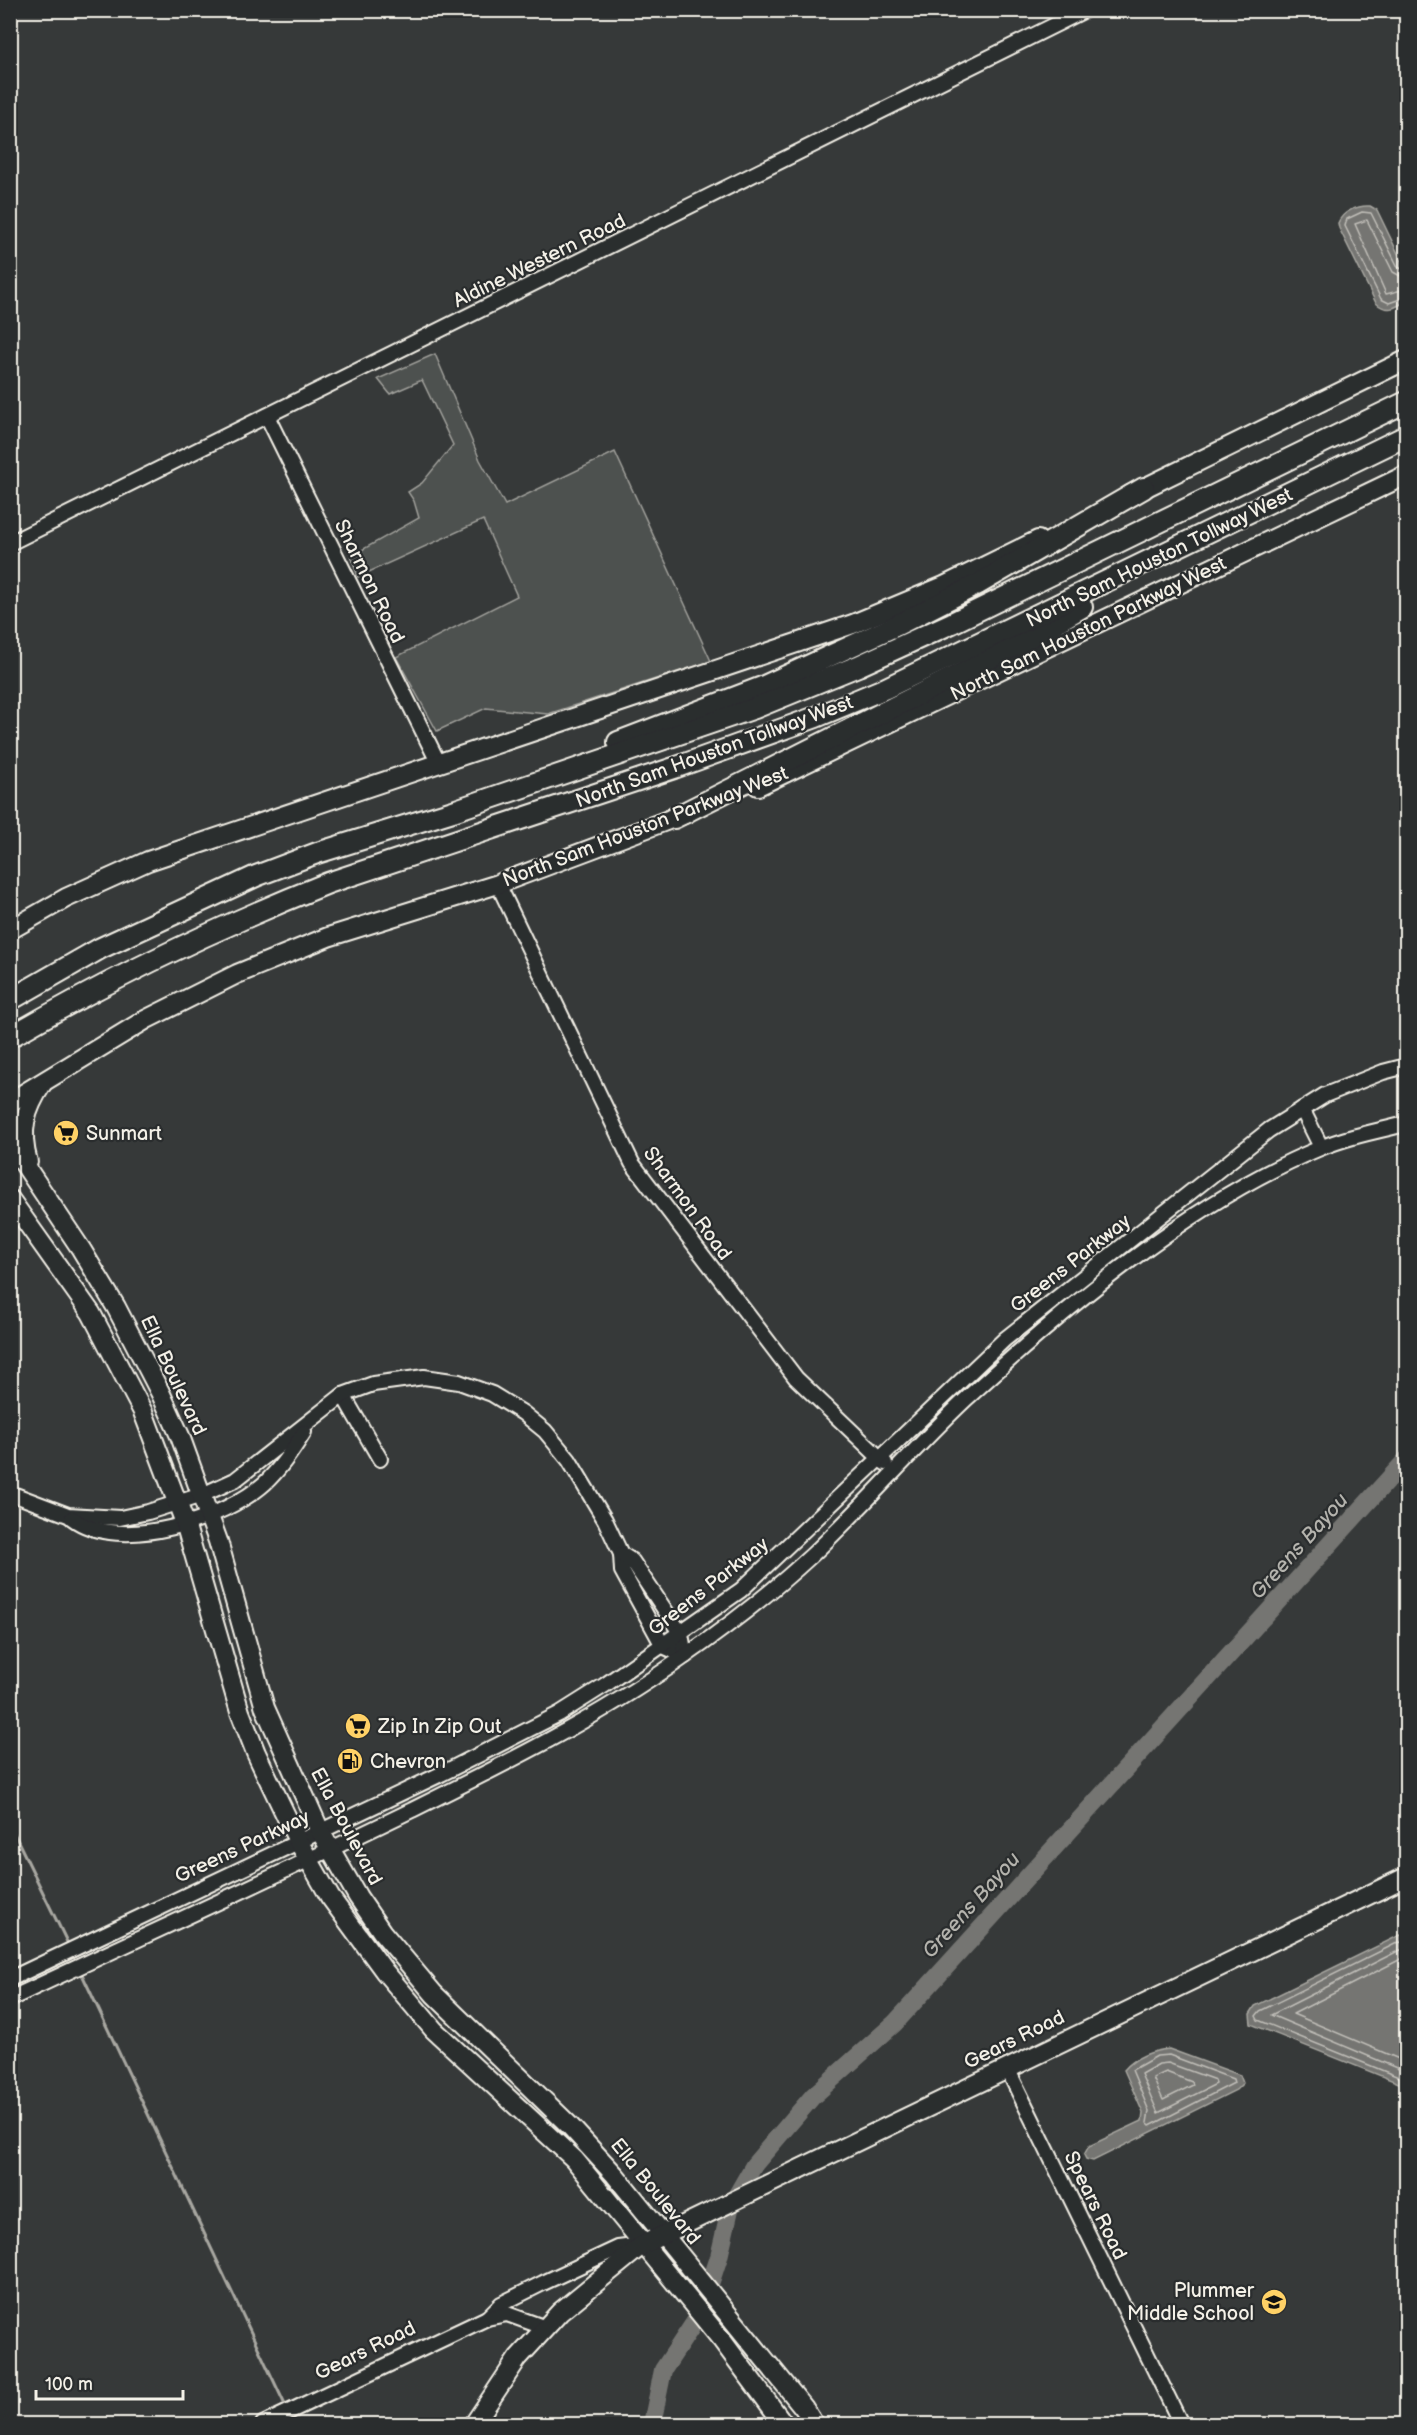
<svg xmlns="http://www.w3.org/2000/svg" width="1417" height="2435" viewBox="0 0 1417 2435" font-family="'Balsamiq Sans',sans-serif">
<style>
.green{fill:#4e514f;stroke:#a1a19c;stroke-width:1.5}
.water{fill:#757572;stroke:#a8a7a1;stroke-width:1.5}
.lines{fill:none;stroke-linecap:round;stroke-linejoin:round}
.shore{stroke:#c1bfb9;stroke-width:1.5}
.stream{stroke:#a8a7a1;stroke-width:3}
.river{stroke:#757572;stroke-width:18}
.minor-casing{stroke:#f4f1e8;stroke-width:18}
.major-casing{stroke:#f4f1e8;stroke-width:22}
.highway-casing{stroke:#f4f1e8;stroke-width:24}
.minor{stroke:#2a2d2e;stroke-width:14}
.major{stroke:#2a2d2e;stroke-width:18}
.highway{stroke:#2a2d2e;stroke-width:20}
.labels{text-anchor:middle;stroke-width:4.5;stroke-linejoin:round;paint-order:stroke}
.street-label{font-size:20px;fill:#f4f1e8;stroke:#2a2d2e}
.poi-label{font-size:20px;fill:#f4f1e8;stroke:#2a2d2e;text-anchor:start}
.water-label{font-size:21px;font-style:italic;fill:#b4b3ad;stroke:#2a2d2e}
</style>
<rect width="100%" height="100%" fill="#363939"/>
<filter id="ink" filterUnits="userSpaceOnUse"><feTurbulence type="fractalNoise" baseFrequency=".0167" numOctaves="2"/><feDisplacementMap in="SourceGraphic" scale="12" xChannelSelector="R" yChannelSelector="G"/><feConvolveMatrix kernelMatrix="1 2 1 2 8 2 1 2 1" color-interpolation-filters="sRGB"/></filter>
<g filter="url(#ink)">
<!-- green -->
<path class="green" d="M435 354 480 460 505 505 615 452 711 661 548 714 486 708 437 731 396 657 517 596 483 520 358 577 351 556 419 518 414 501 408 492 422 483 453 445 422 380 390 394 378 379Z"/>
<!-- water -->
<g class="water">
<path d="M1370 206 1377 210 1406 270V301C1395 308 1387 313 1376 303L1339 228 1338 223C1343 211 1358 205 1370 206Z"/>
<path d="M1400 1935 1406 1937V2086L1251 2024 1250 2014 1255 2006Z"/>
<path d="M1169 2049 1240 2075 1243 2083 1236 2090 1093 2161 1086 2159 1084 2155 1089 2146 1142 2121 1143 2113 1124 2070C1135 2057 1153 2050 1169 2049Z"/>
</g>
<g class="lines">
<!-- shore -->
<g class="shore">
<path d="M1406 271 1398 267 1371 213 1362 212 1347 219 1345 226 1381 299 1389 303 1406 297"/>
<path d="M1406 279 1393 272 1367 220 1355 224 1386 294 1406 289"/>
<path d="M1406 1943 1399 1942 1260 2011 1256 2016 1258 2020 1406 2080"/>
<path d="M1406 1950H1400L1271 2015 1406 2072"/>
<path d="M1406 1959H1401L1293 2014 1406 2062"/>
<path d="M1169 2055 1233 2079 1234 2083 1150 2126 1147 2123 1149 2111 1132 2070 1157 2056Z"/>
<path d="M1168 2063 1215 2080 1216 2084 1158 2113 1141 2074 1159 2064Z"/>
<path d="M1166 2072 1192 2082 1193 2085 1163 2100 1153 2078Z"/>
</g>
<!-- stream -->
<g class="stream">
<path d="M10 1825 70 1948"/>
<path d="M80 1970 287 2409"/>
<path d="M290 2415 294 2424"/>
</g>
<!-- river -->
<path class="river" d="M652 2424 663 2370 700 2314 719 2257 731 2205 754 2165 813 2096 895 2023 1406 1460"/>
<!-- minor casing -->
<g class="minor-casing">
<g id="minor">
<path d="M267 416 438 762"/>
<path d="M10 543 1085 10"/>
<path d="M498 884 632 1163 796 1378 885 1463"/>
<path d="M1302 1109 1321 1147"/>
<path d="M343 1395 380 1459"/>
<path d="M10 1493 68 1515 120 1518 148 1512 202 1495 235 1480 343 1395 373 1384 424 1377 459 1382 492 1394 523 1413 545 1431 569 1460 605 1520 621 1554 622 1571 663 1646 685 1656"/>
<path d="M72 1518C120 1554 225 1519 265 1483 281 1468 293 1450 304 1432"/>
<path d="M621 1554 632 1561 681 1634 685 1656"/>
<path d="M10 1979 441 1774 559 1714 605 1685 741 1590 1005 1339 1269 1130 1325 1095 1383 1072 1406 1066"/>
<path d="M10 1999C144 1936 279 1875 412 1810 505 1764 596 1719 681 1659 727 1627 771 1593 812 1555 865 1505 912 1450 965 1400 1065 1308 1192 1201 1318 1149 1346 1137 1377 1131 1406 1124"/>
<path d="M1007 2068 1181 2424"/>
<path d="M487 2318 501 2304 543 2283 618 2248 642 2245"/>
<path d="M263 2424 487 2318 507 2314 546 2328"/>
</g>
</g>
<!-- major casing -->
<g class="major-casing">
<g id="major">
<path d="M1130 495 1406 360"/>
<path d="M758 786 1406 475"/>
<path d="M10 930 66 898 148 861 853 624 944 586 1038 540"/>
<path d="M10 1102 145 1020 237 974 328 937 498 884 687 813"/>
<path d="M10 1143 81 1249 116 1307 160 1392 180 1436 218 1541 265 1708 320 1831 358 1897 382 1932 434 1994 570 2126 615 2175 804 2408 814 2424"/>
<path d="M28 1162C19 1131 25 1110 42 1084"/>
<path d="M10 1199 91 1313 143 1412 185 1523 240 1712 256 1753 298 1841 330 1897 385 1972 434 2030 574 2159 721 2339 784 2424"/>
<path d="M474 2424 518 2358 560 2312 642 2245 1406 1877"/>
</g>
</g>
<!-- highway casing -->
<g class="highway-casing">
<g id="highway">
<path d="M618 742 762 687 895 626 978 584 1144 488"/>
<path d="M674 818 1015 646 1082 607"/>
<path d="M10 1000 101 948 256 876 317 853 453 811 755 708 858 666 952 623 1406 402"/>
<path d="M10 1037C113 977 218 927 328 883L674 768 816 717 886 688 1406 436"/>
</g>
</g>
<!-- minor -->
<use href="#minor" class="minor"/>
<!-- major -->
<use href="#major" class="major"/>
<!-- highway -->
<use href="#highway" class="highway"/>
</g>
</g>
<!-- icons -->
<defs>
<g id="supermarket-disc" transform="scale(1.35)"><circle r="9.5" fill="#ffd166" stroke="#2a2d2e"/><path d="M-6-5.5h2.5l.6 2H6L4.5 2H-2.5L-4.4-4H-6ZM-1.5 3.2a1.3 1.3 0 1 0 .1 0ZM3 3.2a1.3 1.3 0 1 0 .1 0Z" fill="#111"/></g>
<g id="fuel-disc" transform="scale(1.35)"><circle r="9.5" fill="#ffd166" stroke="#2a2d2e"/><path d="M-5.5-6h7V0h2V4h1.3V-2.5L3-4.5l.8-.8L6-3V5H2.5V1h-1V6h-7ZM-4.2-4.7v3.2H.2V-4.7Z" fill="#111"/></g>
<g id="school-disc" transform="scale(1.35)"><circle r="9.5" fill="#ffd166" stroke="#2a2d2e"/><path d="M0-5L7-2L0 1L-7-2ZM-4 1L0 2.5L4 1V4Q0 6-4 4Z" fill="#111"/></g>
</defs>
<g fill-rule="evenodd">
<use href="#supermarket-disc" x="66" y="1133"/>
<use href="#supermarket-disc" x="358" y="1726"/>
<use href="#fuel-disc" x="350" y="1761"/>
<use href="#school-disc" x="1274" y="2302"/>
</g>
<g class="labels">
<!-- street labels -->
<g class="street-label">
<text transform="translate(539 260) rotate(-26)" y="7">Aldine Western Road</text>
<text transform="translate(1159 557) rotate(-26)" y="7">North Sam Houston Tollway West</text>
<text transform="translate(370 581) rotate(64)" y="7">Sharmon Road</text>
<text transform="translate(1088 628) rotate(-26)" y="7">North Sam Houston Parkway West</text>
<text transform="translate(714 751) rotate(-20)" y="7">North Sam Houston Tollway West</text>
<text transform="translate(645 826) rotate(-21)" y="7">North Sam Houston Parkway West</text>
<text transform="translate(688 1203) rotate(54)" y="7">Sharmon Road</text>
<text transform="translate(1070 1263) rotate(-38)" y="7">Greens Parkway</text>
<text transform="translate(174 1375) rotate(65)" y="7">Ella Boulevard</text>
<text transform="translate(708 1586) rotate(-38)" y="7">Greens Parkway</text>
<text transform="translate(347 1826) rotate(62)" y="7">Ella Boulevard</text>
<text transform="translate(242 1846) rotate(-25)" y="7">Greens Parkway</text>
<text transform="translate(1014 2039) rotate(-26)" y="7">Gears Road</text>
<text transform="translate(656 2191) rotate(51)" y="7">Ella Boulevard</text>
<text transform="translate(1096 2205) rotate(64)" y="7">Spears Road</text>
<text transform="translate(365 2350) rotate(-26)" y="7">Gears Road</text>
</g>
<!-- poi labels -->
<g class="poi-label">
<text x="86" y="1140">Sunmart</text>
<text x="378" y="1733">Zip In Zip Out</text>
<text x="370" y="1768">Chevron</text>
<text x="1254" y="2297" text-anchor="end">Plummer<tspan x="1254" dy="23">Middle School</tspan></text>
</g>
<!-- water labels -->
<g class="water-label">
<text transform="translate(1299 1546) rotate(-48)" y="7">Greens Bayou</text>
<text transform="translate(971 1905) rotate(-48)" y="7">Greens Bayou</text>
</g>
</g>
<!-- margin -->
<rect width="1417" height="2435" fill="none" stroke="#2a2d2e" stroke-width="36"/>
<rect x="18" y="18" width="1381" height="2399" fill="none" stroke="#f4f1e8" stroke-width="2" filter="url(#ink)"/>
<!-- scale -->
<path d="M36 2390v9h147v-9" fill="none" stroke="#f4f1e8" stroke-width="3"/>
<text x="45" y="2390" font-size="18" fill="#f4f1e8" stroke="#2a2d2e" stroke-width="4.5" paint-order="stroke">100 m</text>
</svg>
